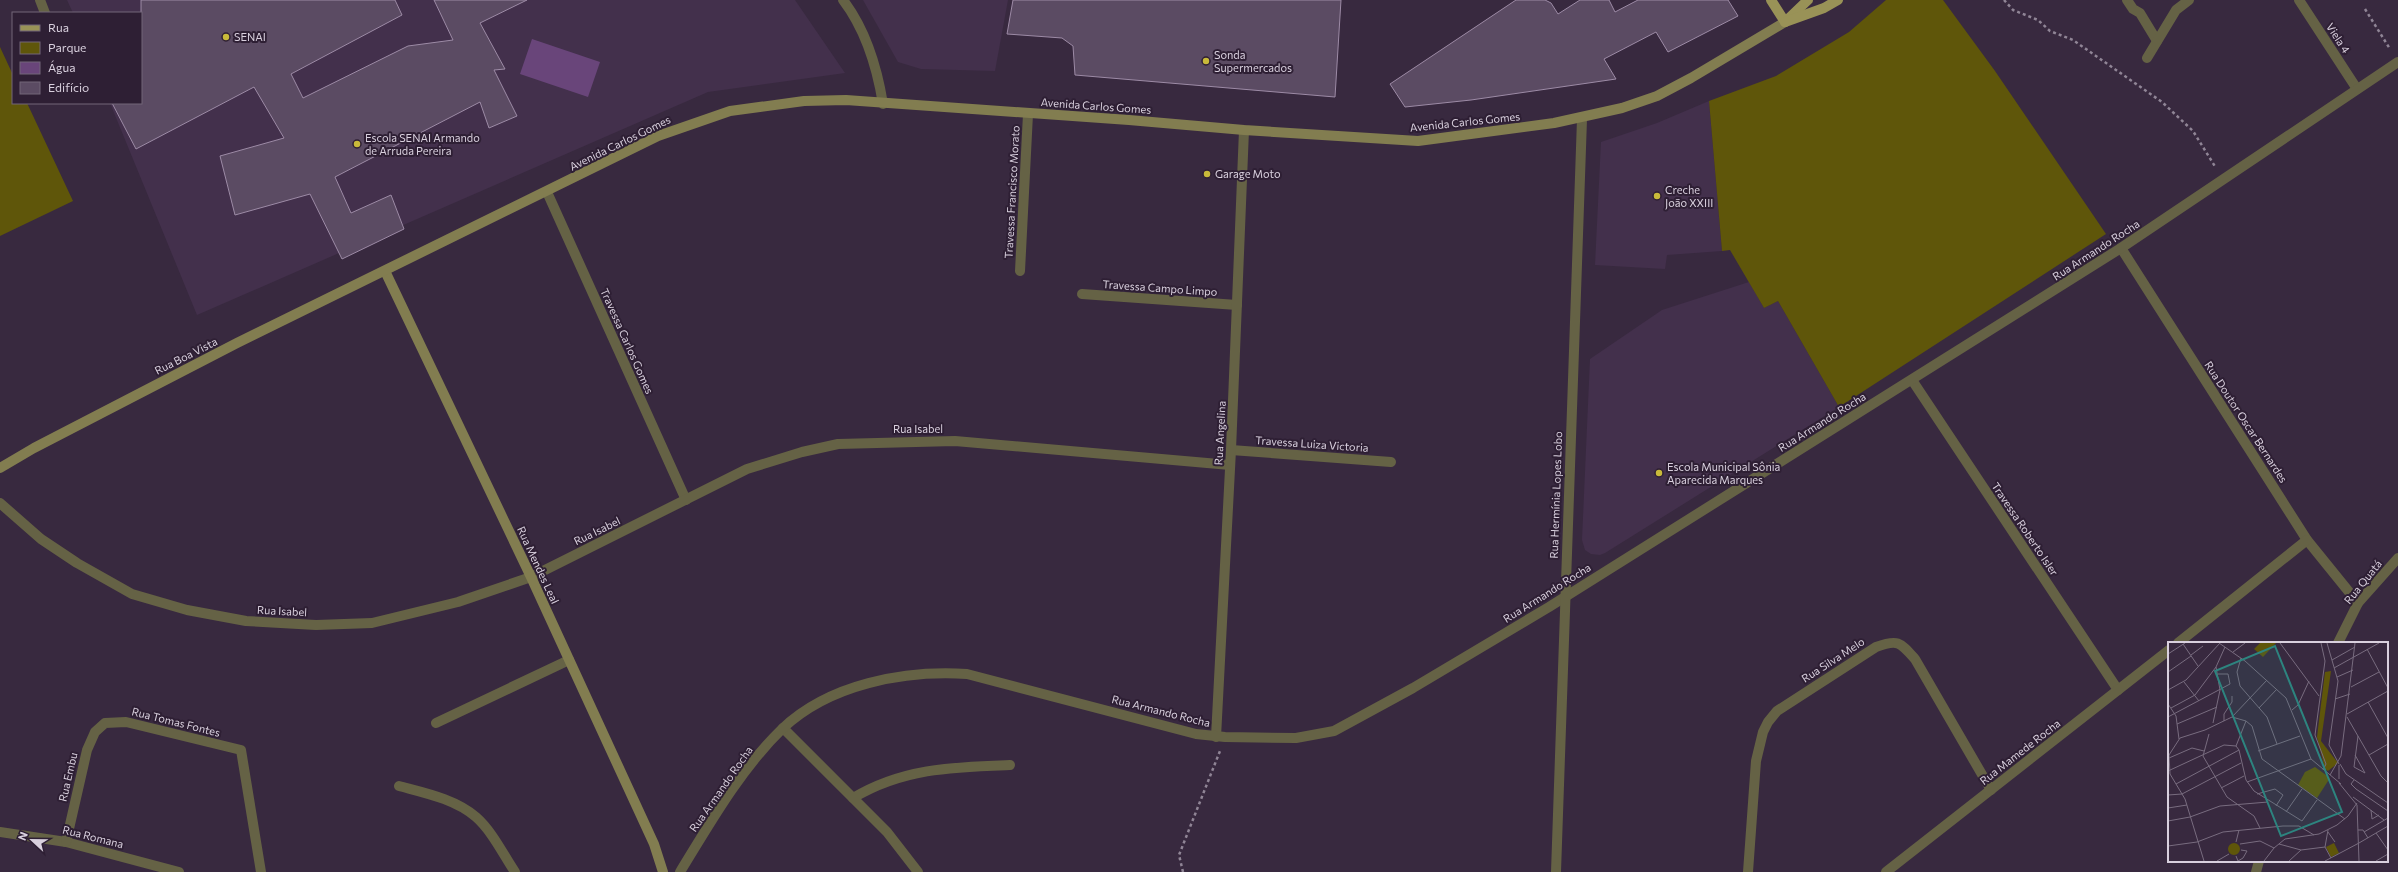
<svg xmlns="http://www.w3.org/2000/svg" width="2398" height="872" viewBox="0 0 2398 872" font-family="Commissioner,sans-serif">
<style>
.built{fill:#43304c}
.green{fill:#5f560a}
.water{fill:#69457a}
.building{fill:#5b4b63;stroke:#9d8ba6}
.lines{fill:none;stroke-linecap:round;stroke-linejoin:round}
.path{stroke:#908596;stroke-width:2.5;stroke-dasharray:3 3;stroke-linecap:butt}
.lane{stroke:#656245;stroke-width:10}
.street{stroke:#656245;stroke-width:10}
.secondary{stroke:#827d50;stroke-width:10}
.primary{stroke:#999257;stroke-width:10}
.poi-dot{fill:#c9ba3a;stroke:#2e1f34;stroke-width:1.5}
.labels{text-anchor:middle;stroke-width:4;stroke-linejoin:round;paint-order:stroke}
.poi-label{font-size:11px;fill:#d9d0de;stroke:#2e1f34;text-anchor:start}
.street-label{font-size:11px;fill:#d9d0de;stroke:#2e1f34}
.inset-road{fill:none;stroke:#786c7f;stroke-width:1}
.view{fill:#2d847f;fill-opacity:0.15;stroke:#2d847f;stroke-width:2}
.inset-edge{fill:none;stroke:#d9d0de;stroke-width:2}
</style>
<rect width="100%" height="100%" fill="#38293f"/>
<!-- built -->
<g class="built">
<path d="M67 0H795L845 73 708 92 197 315 110 103H141V13H73Z"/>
<path d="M863 0H1008L995 71 921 69 898 62Z"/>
<path d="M1709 101 1722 251 1667 255 1665 269 1595 265 1601 142 1657 123Z"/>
<path d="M1749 282 1764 308 1778 301 1839 407 1605 553 1600 555 1591 554 1585 550 1582 540 1590 359 1662 310Z"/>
</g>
<!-- green -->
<g class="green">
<path d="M1886 0H1943L1995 71 2106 234 1839 407 1778 301 1764 308 1730 250 1722 251 1709 101 1776 76 1849 32Z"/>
<path d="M0 47 13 75V103H27L73 201 0 236Z"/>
</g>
<!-- water -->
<path class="water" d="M532 39 600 62 588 97 520 74Z"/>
<!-- building -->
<g class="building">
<path d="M141 0H395L402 15 291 74 303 98 408 46 453 40 434 0H527L480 23 505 69 494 70 517 116 489 128 480 102 335 177 351 213 391 195 404 229 342 259 310 194 235 215 220 156 284 138 254 87 136 149 112 103H141Z"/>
<path d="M1013 0H1341L1335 97 1075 75 1073 46 1062 38 1007 34Z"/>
<path d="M1516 0H1545L1551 3 1558 14 1580 0H1609L1615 12 1638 0H1728L1738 16 1668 52 1656 32 1604 59 1616 79 1471 100 1405 107 1390 84Z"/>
</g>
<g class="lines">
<!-- path -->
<g class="path">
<path d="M2004 0 2013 10 2038 20 2050 31 2073 40 2162 102 2193 131 2216 168"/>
<path d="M2365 9 2390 49"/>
<path d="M1183 872 1179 855 1220 751"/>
</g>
<!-- lane -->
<g class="lane">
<path d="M40 0 45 13"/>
<path d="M2127 0 2133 9 2140 13 2157 41"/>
<path d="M2299 0 2357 89"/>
<path d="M2147 58 2176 10 2189 0"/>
<path d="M1020 271 1028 114"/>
<path d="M1082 294 1237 305"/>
<path d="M1231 450 1391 462"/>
<path d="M436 723 569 660"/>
<path d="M853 798C903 768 953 767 1010 765"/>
</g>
<!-- street -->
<g class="street">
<path d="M843 0C866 30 877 67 883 104"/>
<path d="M547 192 686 500"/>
<path d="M2121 248 2307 540 2358 603"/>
<path d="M1912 380 2118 690"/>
<path d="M0 503 41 539 77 563 132 594 187 610 246 621 316 625 372 623 458 602 531 577 747 469 802 452 838 444 955 441 1230 465"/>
<path d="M2178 643 2307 540"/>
<path d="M2338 643 2358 603 2398 558"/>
<path d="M783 728 887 832 918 872"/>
<path d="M1216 737 1231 450 1244 130"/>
<path d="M399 786C425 793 455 799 476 817 492 831 503 854 515 872"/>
<path d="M0 832 66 842 179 872"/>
<path d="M66 842 87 750 95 732 105 723 126 722 241 750 261 872"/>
<path d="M680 872C710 823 740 770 782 729 829 684 904 670 967 674L1196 734 1225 737 1296 738 1334 731 1413 688 1549 607 2121 248 2398 62"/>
<path d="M1556 872 1582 119"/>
<path d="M1748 872 1756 761 1763 732 1768 722 1777 711 1876 647C1898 639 1900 642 1915 659L1991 790"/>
<path d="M1886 872 2169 650"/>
<path d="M2256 872 2259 861"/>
</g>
<!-- secondary -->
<g class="secondary">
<path d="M385 271 531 577 654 844 663 872"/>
<path d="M0 468 34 448 237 343 658 136 730 111 804 101 846 100 1129 120 1244 130 1418 141 1554 123 1622 108 1657 96 1691 78 1785 22"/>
</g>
<!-- primary -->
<g class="primary">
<path d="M1771 0 1785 22"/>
<path d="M1788 19 1808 0"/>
<path d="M1785 22 1824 8 1838 0"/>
</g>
</g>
<!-- markers -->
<g class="poi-dot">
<circle cx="226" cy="37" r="4"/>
<circle cx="1206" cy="61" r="4"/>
<circle cx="357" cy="144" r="4"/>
<circle cx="1207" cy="174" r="4"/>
<circle cx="1657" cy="196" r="4"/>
<circle cx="1659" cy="473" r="4"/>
</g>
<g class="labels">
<!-- poi labels -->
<g class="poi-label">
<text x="234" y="41">SENAI</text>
<text x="1214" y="59">Sonda<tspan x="1214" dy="13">Supermercados</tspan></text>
<text x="365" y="142">Escola SENAI Armando<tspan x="365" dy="13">de Arruda Pereira</tspan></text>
<text x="1215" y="178">Garage Moto</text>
<text x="1665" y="194">Creche<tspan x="1665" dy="13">João XXIII</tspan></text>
<text x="1667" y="471">Escola Municipal Sônia<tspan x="1667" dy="13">Aparecida Marques</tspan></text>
</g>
<!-- street labels -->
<g class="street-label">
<text transform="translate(2338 38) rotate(57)" y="4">Viela 4</text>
<text transform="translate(1096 106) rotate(4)" y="4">Avenida Carlos Gomes</text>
<text transform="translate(1465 122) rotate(-6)" y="4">Avenida Carlos Gomes</text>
<text transform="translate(620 143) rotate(-26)" y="4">Avenida Carlos Gomes</text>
<text transform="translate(1012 192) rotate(-87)" y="4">Travessa Francisco Morato</text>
<text transform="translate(2096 250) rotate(-33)" y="4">Rua Armando Rocha</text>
<text transform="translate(1160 288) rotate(4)" y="4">Travessa Campo Limpo</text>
<text transform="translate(627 341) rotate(66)" y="4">Travessa Carlos Gomes</text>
<text transform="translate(186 356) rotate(-27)" y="4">Rua Boa Vista</text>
<text transform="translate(1822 422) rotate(-32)" y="4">Rua Armando Rocha</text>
<text transform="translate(2246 422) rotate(57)" y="4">Rua Doutor Oscar Bernardes</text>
<text x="918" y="433">Rua Isabel</text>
<text transform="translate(1220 433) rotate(-87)" y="4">Rua Angelina</text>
<text transform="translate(1312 444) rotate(4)" y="4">Travessa Luiza Victoria</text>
<text transform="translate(1556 495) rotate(-88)" y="4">Rua Hermínia Lopes Lobo</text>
<text transform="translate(2025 529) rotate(56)" y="4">Travessa Roberto Isler</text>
<text transform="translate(597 531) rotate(-26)" y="4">Rua Isabel</text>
<text transform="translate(538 565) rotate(65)" y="4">Rua Mendes Leal</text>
<text transform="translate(2363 582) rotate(-51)" y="4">Rua Quatá</text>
<text transform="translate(1547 593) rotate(-32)" y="4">Rua Armando Rocha</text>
<text transform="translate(282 611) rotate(3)" y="4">Rua Isabel</text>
<text transform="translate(1833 660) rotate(-33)" y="4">Rua Silva Melo</text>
<text transform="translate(1161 711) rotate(14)" y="4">Rua Armando Rocha</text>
<text transform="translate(176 722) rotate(14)" y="4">Rua Tomas Fontes</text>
<text transform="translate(2020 752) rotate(-38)" y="4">Rua Mamede Rocha</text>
<text transform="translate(68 777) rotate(-77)" y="4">Rua Embu</text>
<text transform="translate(721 789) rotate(-55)" y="4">Rua Armando Rocha</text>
<text transform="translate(93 837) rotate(14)" y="4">Rua Romana</text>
</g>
</g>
<!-- overview -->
<g transform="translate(2168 642)">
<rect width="220" height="220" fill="#38293f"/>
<path d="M92 1H108L95 15 86 7ZM163 29 153 99 170 121 160 129 157 127 149 95 157 30ZM147 125 162 136 149 156 130 143 137 130ZM166 201 171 211 163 215 158 205ZM60 207a6 6 0 1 1 12 0a6 6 0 1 1-12 0Z" fill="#5f560a"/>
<path class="inset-road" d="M51 1 77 19 118 56 143 117 173 142M112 1 151 54M153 1 157 19 147 93 158 122 155 128M159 1 170 39 161 103 171 122M15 2 30 24M199 7 220 46M65 10 77 1M0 12 17 1M23 13 35 4M73 16 69 30 72 44 99 75 109 102M164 18 187 5M166 26 211 1M0 30 23 14M169 35 185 28M16 40 31 59M183 45 211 30M0 48 18 38 52 1M167 57 182 52M200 60 220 96M0 62 8 74 11 97M3 66 27 53 48 25 57 5M91 66 109 47M124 68 130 63 141 39M179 72 220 49M0 75 62 42 60 32H50M64 75 78 79 84 84 94 117 177 177M179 75 213 134 220 141M56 79V72L64 60V54M45 81 52 48 48 25M9 82 49 65M41 92 35 114 59 155 86 174 92 186M68 104 78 79M90 109 132 94M187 113 197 131M201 113 220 102M1 116 24 106 36 109M172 122 178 132 220 161M186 125 190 94M186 125 197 131M0 129 56 103 68 104 71 108 78 138 86 149 134 179M162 133 173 114 187 1M171 137V123M186 138 183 142 188 147 220 169M79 140 143 117M171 141 189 163 191 219M8 142 71 108M53 146 76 134M89 152 107 147 115 153 108 164M0 153 14 152 73 121M185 155 216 178M0 166 19 163M203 168 204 177 211 173M118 170 134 147M0 179 22 175 52 164 100 160M134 179 149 158M160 188 157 205 163 216M190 188H195L200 196M160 190 167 200M196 190 220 176M208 191 220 208M68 200 71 188M191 201 220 184M72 202 92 199 106 206M111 202 133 208M0 204 29 200 55 190 115 184H131L146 193M68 214 70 219 75 216 79 209 73 208M36 219 17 157 2 132 1 113 12 96 37 88 64 75 99 38M49 219 61 212M96 219 106 206 117 197 151 192 169 183 180 174 189 161M121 219 133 208 157 205M157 219 191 201M208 219 220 212"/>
<path class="view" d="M107 4 174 170 113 194 47 29Z"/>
<rect width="220" height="220" class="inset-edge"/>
</g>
<!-- legend -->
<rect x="12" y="12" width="130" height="92" fill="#2e1f34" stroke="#726678"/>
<rect x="20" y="25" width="20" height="6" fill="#999257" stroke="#726678"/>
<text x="48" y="32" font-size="12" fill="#d9d0de">Rua</text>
<rect x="20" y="42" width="20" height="12" fill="#5f560a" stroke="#726678"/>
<text x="48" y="52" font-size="12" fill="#d9d0de">Parque</text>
<rect x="20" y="62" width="20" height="12" fill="#69457a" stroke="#726678"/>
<text x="48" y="72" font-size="12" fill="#d9d0de">Água</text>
<rect x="20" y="82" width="20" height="12" fill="#5b4b63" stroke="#726678"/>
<text x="48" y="92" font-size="12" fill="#d9d0de">Edifício</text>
<!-- north arrow -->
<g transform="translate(32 840) rotate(292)" stroke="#2e1f34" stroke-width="3" paint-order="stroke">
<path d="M0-3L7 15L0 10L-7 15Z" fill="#d9d0de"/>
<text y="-6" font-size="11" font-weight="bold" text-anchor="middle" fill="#d9d0de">N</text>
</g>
</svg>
